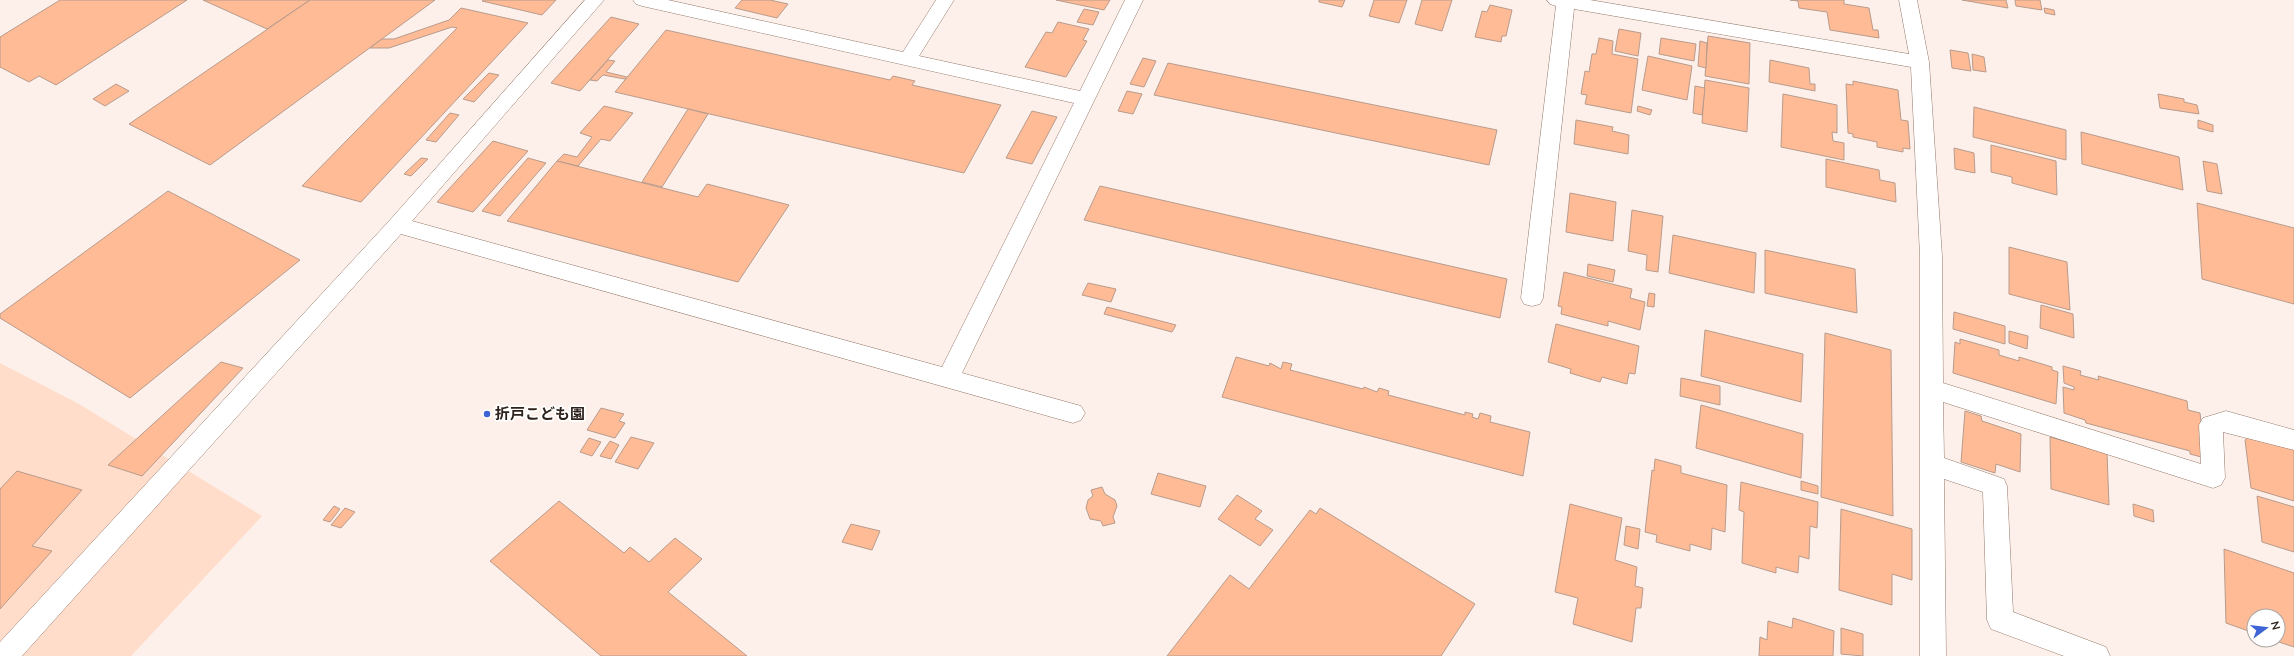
<svg xmlns="http://www.w3.org/2000/svg" width="2294" height="656" viewBox="0 0 2294 656" font-family="Mulish,'Noto Sans JP',sans-serif">
<style>
.green{fill:#ffddca}
.building{fill:#febb96;stroke:#b89b8c}
.lines{fill:none;stroke-linecap:round;stroke-linejoin:round}
.minor-casing{stroke:#937869;stroke-width:1}
.minor{fill:#fff;fill-rule:evenodd}
.poi-dot{fill:#3c64d5;stroke:#fff;stroke-width:1.5}
.labels{text-anchor:middle;stroke-width:3.5;stroke-linejoin:round;paint-order:stroke}
.poi-label{font-size:15px;font-weight:bold;fill:#2c211b;stroke:#fff;text-anchor:start}
</style>
<rect width="100%" height="100%" fill="#fdf0ea"/>
<!-- green -->
<path class="green" d="M0 363 79 404 262 516 131 656H0Z"/>
<!-- building -->
<g class="building">
<path d="M60 0H187L56 85 39 76 29 82 0 67V37Z"/>
<path d="M203 0H310L267 29Z"/>
<path d="M310 0H435L210 165 129 124Z"/>
<path d="M483 0H556L542 15 482 1Z"/>
<path d="M742 0H770L788 4 777 18 735 8Z"/>
<path d="M1056 0H1110L1104 10Z"/>
<path d="M1319 0H1345L1342 7 1319 2Z"/>
<path d="M1374 0H1407L1399 23 1369 16Z"/>
<path d="M1422 0H1452L1442 31 1415 24Z"/>
<path d="M1790 0H1844V4L1869 8 1873 30H1878L1879 38 1830 30 1827 12 1799 8 1798 1Z"/>
<path d="M1962 0H2006L2008 8Z"/>
<path d="M2015 0H2040L2042 10 2016 6Z"/>
<path d="M1490 5 1512 10 1506 36H1502L1501 42 1475 37 1482 11 1487 12Z"/>
<path d="M461 8 528 23 361 202 302 186 457 28 452 27 389 48H370L382 39H394L449 20Z"/>
<path d="M2044 8 2054 10 2055 15 2045 13Z"/>
<path d="M1084 9 1099 12 1093 25 1077 22Z"/>
<path d="M611 17 639 24 580 91 551 83Z"/>
<path d="M1058 22 1089 29 1083 40 1087 41 1066 77 1025 67 1046 32 1052 33Z"/>
<path d="M1619 29 1641 33 1638 56 1615 51Z"/>
<path d="M666 30 890 80 893 76 915 81 912 85 1001 105 964 173 615 92Z"/>
<path d="M1708 36 1750 43 1749 84 1705 76Z"/>
<path d="M1599 38 1613 41 1612 54 1638 59 1631 113 1585 104 1587 95 1581 94 1585 71 1589 72 1592 54H1596Z"/>
<path d="M1661 38 1696 44 1694 61 1659 54Z"/>
<path d="M1700 41 1707 43 1706 68 1698 66Z"/>
<path d="M1950 50 1968 53 1971 71 1952 68Z"/>
<path d="M1972 54 1984 57 1986 72 1973 70Z"/>
<path d="M1648 56 1692 66 1687 100 1642 90Z"/>
<path d="M1143 58 1156 61 1144 87 1130 84Z"/>
<path d="M608 60 615 61 606 72 627 77 625 79 603 75 597 81 590 80Z"/>
<path d="M1770 60 1809 68 1810 84H1815V91L1769 82Z"/>
<path d="M1168 63 1497 130 1489 165 1154 95Z"/>
<path d="M489 73 499 75 474 102 463 99Z"/>
<path d="M1705 80 1749 88 1747 132 1702 123Z"/>
<path d="M1853 81 1898 90 1901 120 1908 121 1910 149 1903 148V152L1877 147V142L1853 137V134L1848 133 1846 84 1853 85Z"/>
<path d="M116 84 129 91 105 106 93 99Z"/>
<path d="M1695 86 1705 88 1702 115 1693 113Z"/>
<path d="M1127 91 1142 94 1133 114 1118 111Z"/>
<path d="M1783 94 1837 105V133L1832 132 1833 141 1844 143V160L1781 147Z"/>
<path d="M2158 94 2184 99V102L2197 105 2199 114 2160 108Z"/>
<path d="M604 106 633 113 610 141 601 139 578 166 557 161 564 154 577 157 592 137 580 133Z"/>
<path d="M1638 106 1652 110 1650 115 1637 111Z"/>
<path d="M1974 107 2066 130V160L1973 137Z"/>
<path d="M688 109 708 114 662 187 642 182Z"/>
<path d="M1032 111 1057 117 1032 164 1006 158Z"/>
<path d="M450 113 459 115 436 142 426 140Z"/>
<path d="M1576 120 1613 127 1612 131 1629 135 1628 154 1574 144Z"/>
<path d="M2198 120 2213 125V132L2198 128Z"/>
<path d="M2081 132 2179 157 2183 190 2082 164Z"/>
<path d="M493 141 528 151 473 212 437 202Z"/>
<path d="M1991 145 2056 161 2057 195 2012 183V177L1991 172Z"/>
<path d="M1954 148 1974 153 1975 173 1955 169Z"/>
<path d="M421 158 428 159 411 176 404 174Z"/>
<path d="M528 158 546 163 500 216 482 211Z"/>
<path d="M1826 159 1879 170 1880 180 1895 183 1896 202 1826 187Z"/>
<path d="M557 161 698 197 707 184 789 205 738 282 507 221Z"/>
<path d="M2203 161 2217 164 2222 194 2207 191Z"/>
<path d="M1100 186 1507 279 1500 318 1084 220Z"/>
<path d="M168 191 300 260 130 398 0 318V314Z"/>
<path d="M1570 193 1616 202 1613 241 1566 232Z"/>
<path d="M2197 203 2294 228V304L2202 279Z"/>
<path d="M1632 210 1663 216 1658 272 1646 270 1647 255 1628 251Z"/>
<path d="M1673 235 1756 253 1754 293 1669 273Z"/>
<path d="M2009 247 2067 262 2070 310 2009 294Z"/>
<path d="M1765 250 1855 269 1857 313 1765 293Z"/>
<path d="M1588 264 1615 270 1613 282 1587 276Z"/>
<path d="M1564 272 1632 289 1630 298 1645 302 1640 330 1608 321V326L1561 314 1562 307 1558 306Z"/>
<path d="M1088 283 1116 289 1111 302 1082 295Z"/>
<path d="M1649 293 1655 294 1654 307 1647 306Z"/>
<path d="M2041 305 2073 314 2074 338 2040 328Z"/>
<path d="M1107 307 1176 325 1172 332 1104 314Z"/>
<path d="M1954 312 2005 326V344L1953 329Z"/>
<path d="M1556 324 1639 346 1635 374 1629 373 1627 384 1602 377 1600 382 1570 373 1571 369 1548 362Z"/>
<path d="M1705 330 1803 354 1801 402 1701 376Z"/>
<path d="M2009 331 2028 336 2027 349 2009 343Z"/>
<path d="M1825 333 1891 350 1893 516 1821 497Z"/>
<path d="M1960 339 1999 350V355L2019 361V357L2052 367V370L2058 372 2056 404 1953 373 1955 342 1960 344Z"/>
<path d="M1236 357 1269 366 1270 363 1281 369 1283 362 1292 364 1290 370 1363 389 1364 387 1377 392 1379 388 1389 391 1388 395 1465 415V412L1473 414 1472 417 1478 419 1480 413 1491 416 1490 422 1530 432 1523 476 1222 397Z"/>
<path d="M221 362 243 368 142 476 108 465Z"/>
<path d="M2063 366 2081 371 2080 375 2099 380 2098 376 2187 401 2188 410 2200 413 2205 458 2190 454V451L2086 423 2085 420 2064 413 2063 387 2074 390V387L2064 383Z"/>
<path d="M1681 378 1720 386V405L1680 396Z"/>
<path d="M1701 405 1803 434 1801 478 1696 448Z"/>
<path d="M601 408 624 414 619 421 625 423 615 438 587 430Z"/>
<path d="M1965 411 1981 416 1982 421 2021 434 2020 472 1996 464 1995 473 1961 462Z"/>
<path d="M2253 432 2294 447V501L2251 488 2245 440Z"/>
<path d="M631 437 654 443 638 469 615 462Z"/>
<path d="M2050 437 2107 453 2109 505 2051 489Z"/>
<path d="M589 438 601 442 592 456 580 452Z"/>
<path d="M610 441 619 445 611 459 600 456Z"/>
<path d="M1655 459 1681 466V473L1727 485 1725 532 1712 528 1711 550 1690 544V551L1656 542 1657 535 1645 532 1652 470 1654 471Z"/>
<path d="M17 471 82 490 32 546 52 551 0 609V489Z"/>
<path d="M1158 473 1206 486 1200 507 1151 494Z"/>
<path d="M1801 481 1818 486V494L1801 490Z"/>
<path d="M1741 482 1818 502 1817 528 1810 526 1809 559 1799 556 1798 573 1776 567V573L1742 563 1744 512 1739 510Z"/>
<path d="M1102 487 1105 494 1115 500 1117 506 1113 517 1115 523 1103 526 1101 521 1090 519 1086 508 1088 500 1093 496 1091 490Z"/>
<path d="M1237 495 1262 511 1255 519 1273 530 1260 546 1218 519Z"/>
<path d="M2257 496 2294 507V552L2262 542Z"/>
<path d="M559 501 624 553 630 547 649 562 675 538 702 559 668 592 747 656H601L490 561Z"/>
<path d="M1570 504 1622 518 1615 560 1637 567 1635 586 1643 588 1641 608H1636L1632 642 1573 624 1578 598 1555 592Z"/>
<path d="M2133 504 2153 510 2154 522 2134 516Z"/>
<path d="M334 506 340 509 330 522 323 520Z"/>
<path d="M345 508 355 512 341 528 331 525Z"/>
<path d="M1320 508 1475 604 1441 656H1167L1230 575 1249 589 1310 510 1316 514Z"/>
<path d="M1841 509 1912 529V580L1892 574V605L1839 590Z"/>
<path d="M851 524 880 531 872 550 842 542Z"/>
<path d="M1626 526 1640 529 1638 549 1624 545Z"/>
<path d="M2224 549 2294 573V647L2273 640H2278V616H2254V633L2226 623Z"/>
<path d="M1793 618 1834 631 1833 656H1759L1760 637 1767 640 1768 621 1792 628Z"/>
<path d="M1841 628 1863 634V656L1841 654Z"/>
</g>
<g class="lines">
<!-- minor casing -->
<g class="minor-casing">
<g id="minor">
<path d="M585 0H604L412 221 942 367 1074 103 642 6 636 4 633 0H668L903 52 936 0H954L919 56 1080 91 1125 0H1143L962 373 1081 406 1085 413 1081 420 1073 423 401 234 22 656H0V642L390 220Z"/>
<path d="M1547 0H1590L1909 54 1899 0H1917L1929 62 1942 256 1943 383 2201 464 2199 425 2203 418 2226 411 2294 430V450L2223 432 2225 478 2221 485 2213 488 1943 402 1944 458 2004 479 2007 486 2013 612 2106 647 2110 656H2064L1991 629 1987 620 1983 492 1944 479 1946 656H1920V256L1911 67 1574 9 1543 298 1540 304 1532 306 1524 304 1521 298 1556 6 1550 4Z"/>
</g>
</g>
<!-- minor -->
<use href="#minor" class="minor"/>
</g>
<!-- markers -->
<circle class="poi-dot" cx="487" cy="414" r="4"/>
<g class="labels">
<!-- poi labels -->
<g class="poi-label">
<text x="495" y="419">折戸こども園</text>
</g>
</g>
<!-- north arrow -->
<g transform="translate(2266 628) rotate(75)"><circle r="19" fill="#ffffff" stroke="#aba6a4"/>
<path d="M0-3L7 15L0 10L-7 15Z" fill="#3c64d5"/>
<text y="-6" font-size="11" font-weight="bold" text-anchor="middle" fill="#2c211b">N</text>
</g>
</svg>
